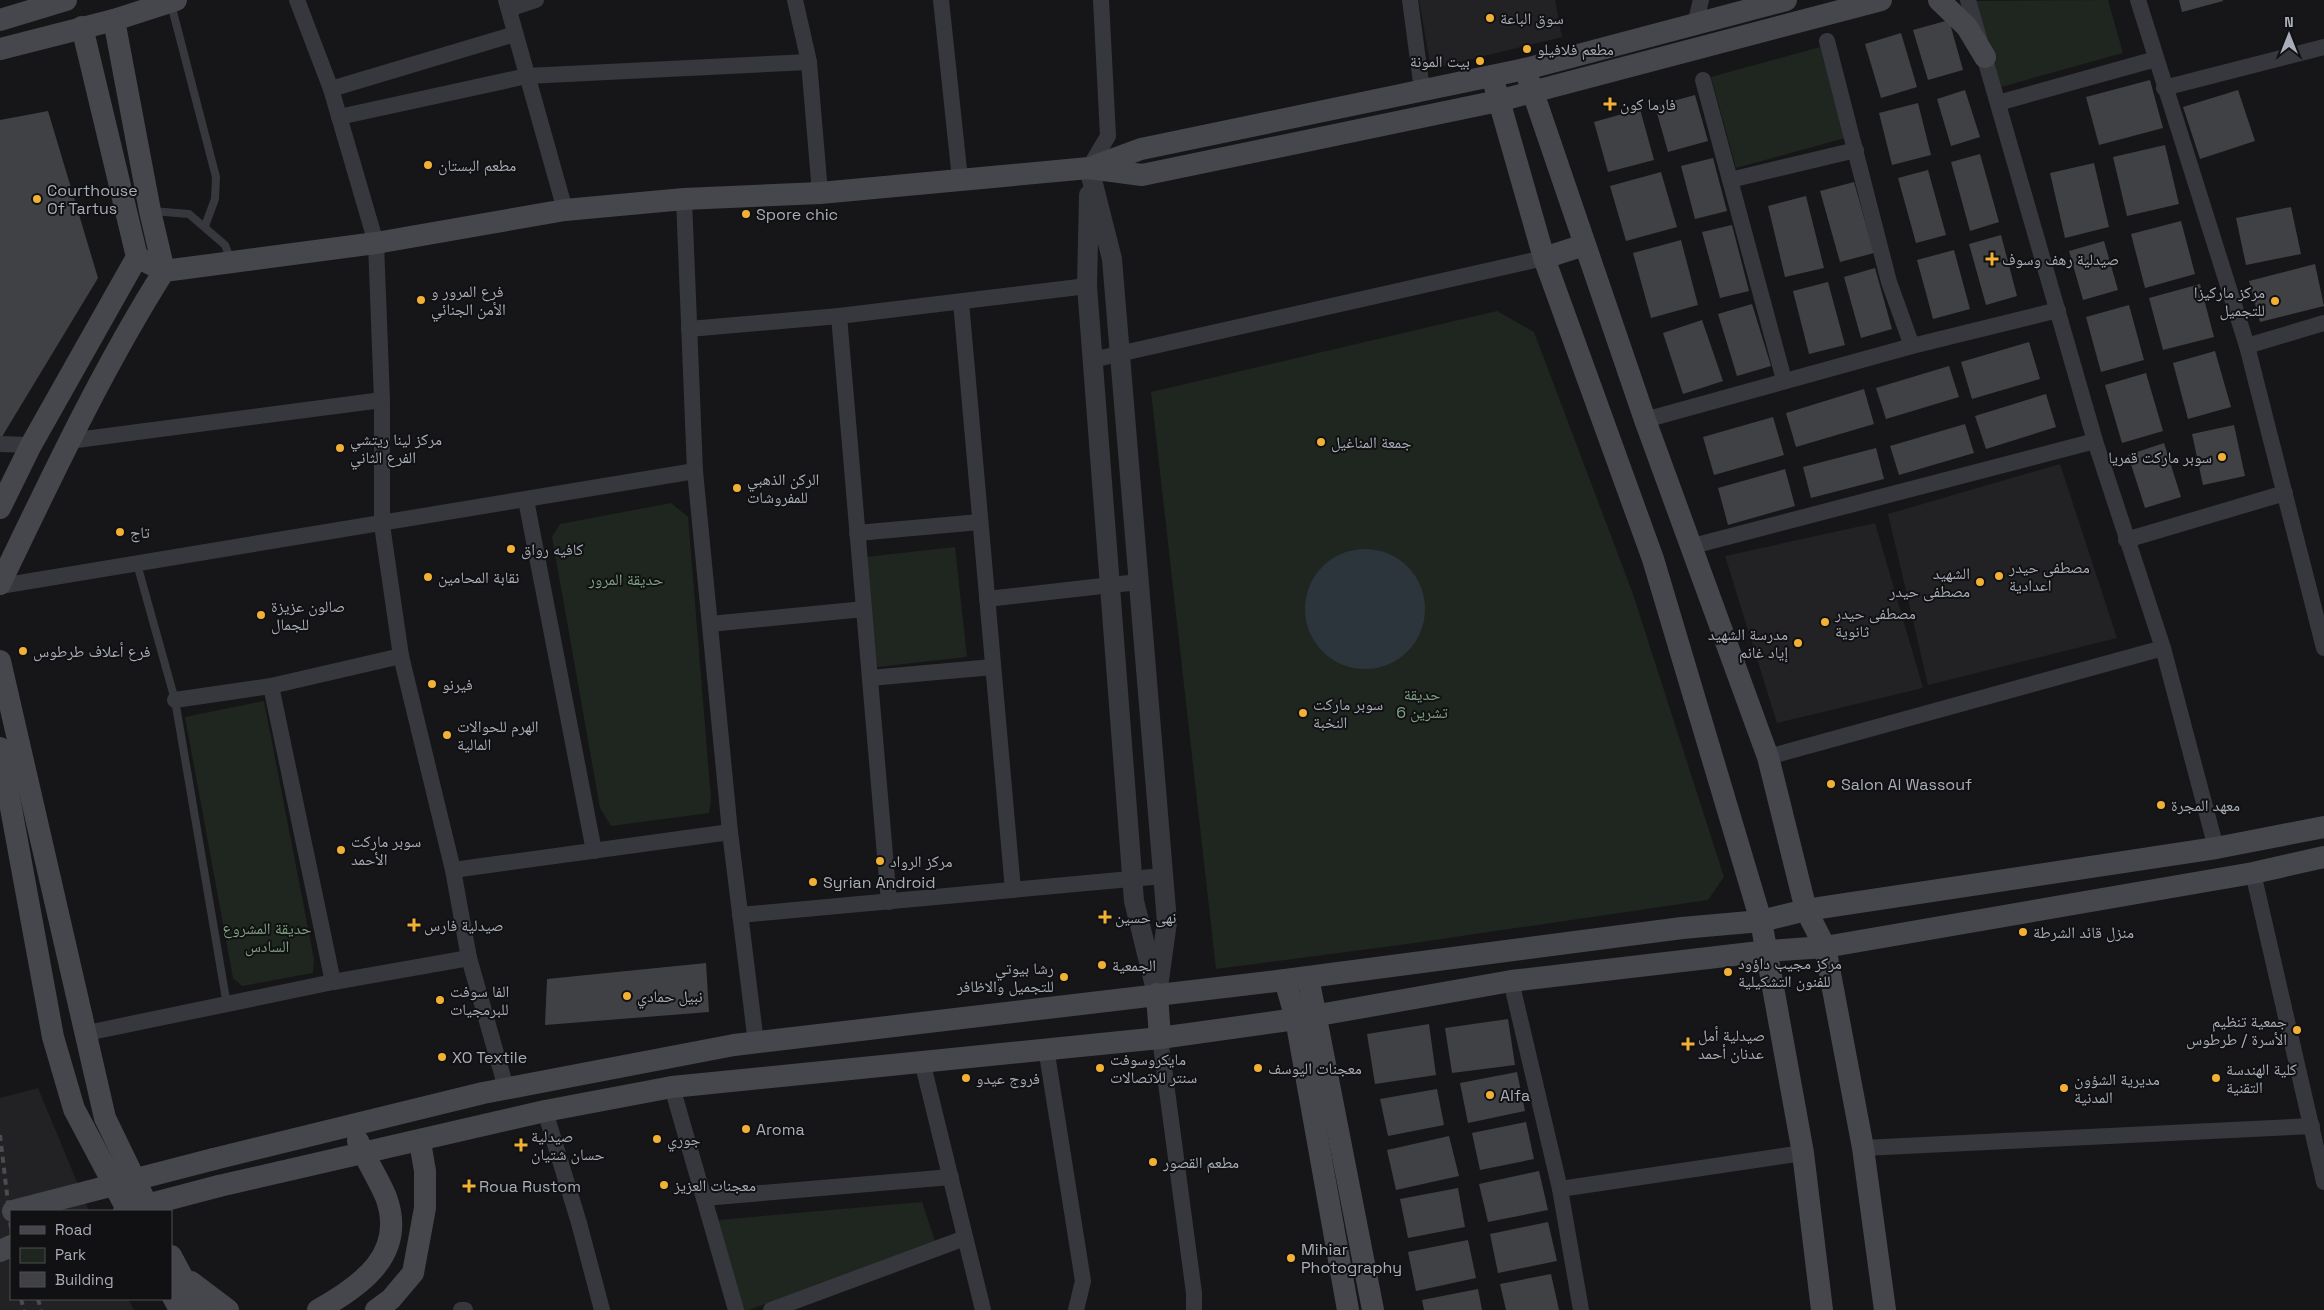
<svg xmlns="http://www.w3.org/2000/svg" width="2324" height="1310" viewBox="0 0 2324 1310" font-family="'Space Grotesk','Noto Naskh Arabic',sans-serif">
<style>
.built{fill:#222225}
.green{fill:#1e261f}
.water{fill:#2c353c}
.building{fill:#404145}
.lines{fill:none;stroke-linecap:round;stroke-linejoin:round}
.service{stroke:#37383d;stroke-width:8}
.minor{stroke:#37383d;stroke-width:16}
.tertiary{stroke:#37383d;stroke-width:20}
.secondary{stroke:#45474d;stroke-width:22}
.rail{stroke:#4a4c52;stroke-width:4;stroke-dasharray:6 5;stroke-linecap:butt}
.secondary-bridge{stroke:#45474d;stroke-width:22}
.poi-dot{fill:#f2b134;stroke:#111113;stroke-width:2}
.labels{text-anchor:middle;stroke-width:4;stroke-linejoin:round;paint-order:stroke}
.poi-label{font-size:16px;fill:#a8adb8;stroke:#111113;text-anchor:start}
.park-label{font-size:16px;fill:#7fa381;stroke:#111113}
</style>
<rect width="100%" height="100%" fill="#161618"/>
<!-- built -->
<g class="built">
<path d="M1419 0H1555L1562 37 1431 69Z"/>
<path d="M2060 464 2117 638 1928 685 1888 514Z"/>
<path d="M1875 523 1923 688 1777 723 1725 556Z"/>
<path d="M38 1088 89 1211H11V1299H128L134 1310H0V1098Z"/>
</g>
<!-- green -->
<g class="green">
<path d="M2108 0 2123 53 2001 87 1976 1Z"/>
<path d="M1820 47 1845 138 1736 168 1711 77Z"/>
<path d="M1497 311 1534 332 1633 594 1724 877 1708 900 1407 944 1216 969 1151 392Z"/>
<path d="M671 503 688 517 711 799 709 813 611 826 600 808 552 537 560 524Z"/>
<path d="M955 547 967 657 877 667 865 557Z"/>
<path d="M264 701 314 959 313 973 242 986 233 978 185 717Z"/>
<path d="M922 1202 935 1241 749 1310H743L718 1220Z"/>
</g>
<!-- water -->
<circle class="water" cx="1365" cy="609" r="60"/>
<!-- building -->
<g class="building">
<path d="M2179 0H2223V1L2182 12Z"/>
<path d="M1949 20 1963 70 1928 80 1913 30Z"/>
<path d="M1901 33 1917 87 1881 98 1865 44Z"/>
<path d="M2150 80 2163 128 2099 145 2086 97Z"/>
<path d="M1965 90 1980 137 1951 146 1937 99Z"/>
<path d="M2238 90 2255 141 2200 159 2183 107Z"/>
<path d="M1695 95 1708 141 1668 152 1655 106Z"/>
<path d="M1918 103 1931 155 1892 165 1879 113Z"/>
<path d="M1640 109 1654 160 1608 172 1594 122Z"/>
<path d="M48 111 98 278 0 440V120Z"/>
<path d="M2165 145 2179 204 2127 216 2113 157Z"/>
<path d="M1980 154 1999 222 1970 231 1951 162Z"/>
<path d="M1713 158 1727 211 1695 219 1681 166Z"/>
<path d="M2094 163 2109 227 2065 238 2050 173Z"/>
<path d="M1928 170 1946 235 1916 243 1898 178Z"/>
<path d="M1661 172 1677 227 1626 241 1610 186Z"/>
<path d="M1854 182 1874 253 1840 262 1820 191Z"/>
<path d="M1806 196 1824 268 1785 277 1768 206Z"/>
<path d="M2291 207 2301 254 2246 265 2236 218Z"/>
<path d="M2181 221 2195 274 2145 288 2131 234Z"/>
<path d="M1732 225 1749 291 1720 298 1702 232Z"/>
<path d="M2001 235 2017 296 1986 305 1969 244Z"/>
<path d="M1681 240 1698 305 1651 318 1633 253Z"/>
<path d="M2104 241 2118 290 2083 300 2069 251Z"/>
<path d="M1954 250 1970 309 1933 319 1917 260Z"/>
<path d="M2315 264 2324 306 2260 322 2249 281Z"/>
<path d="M1875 268 1892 329 1861 338 1844 277Z"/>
<path d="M1828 282 1845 345 1809 354 1793 291Z"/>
<path d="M2200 284 2214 337 2163 350 2149 298Z"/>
<path d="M1752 304 1771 366 1737 376 1718 314Z"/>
<path d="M2129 305 2144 360 2101 372 2086 317Z"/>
<path d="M1702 320 1723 381 1683 394 1663 333Z"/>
<path d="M2029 342 2040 379 1972 399 1961 362Z"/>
<path d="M2215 351 2231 407 2188 419 2173 363Z"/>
<path d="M1949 366 1959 397 1886 419 1876 388Z"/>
<path d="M2146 373 2163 431 2122 443 2105 385Z"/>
<path d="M1864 389 1874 424 1796 447 1786 413Z"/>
<path d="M2046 394 2056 427 1986 449 1975 416Z"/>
<path d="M1773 417 1784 455 1714 475 1703 437Z"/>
<path d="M1965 424 1974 453 1899 475 1890 446Z"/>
<path d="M2234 425 2245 476 2203 485 2192 434Z"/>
<path d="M2164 443 2181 497 2145 508 2128 455Z"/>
<path d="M1876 448 1884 479 1811 498 1803 467Z"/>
<path d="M1785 469 1795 506 1728 525 1718 488Z"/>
<path d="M706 963 709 1012 545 1025 547 979Z"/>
<path d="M1508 1019 1515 1065 1452 1073 1445 1028Z"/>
<path d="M1429 1024 1436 1075 1375 1084 1367 1034Z"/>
<path d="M1517 1072 1525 1111 1468 1123 1460 1083Z"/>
<path d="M1437 1089 1444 1125 1388 1136 1380 1099Z"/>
<path d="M1526 1122 1534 1159 1480 1170 1472 1133Z"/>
<path d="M1449 1136 1459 1176 1396 1190 1387 1150Z"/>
<path d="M1539 1171 1548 1210 1488 1222 1479 1184Z"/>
<path d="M1458 1188 1465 1227 1408 1238 1400 1199Z"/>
<path d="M1548 1222 1557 1261 1498 1273 1490 1234Z"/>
<path d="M1468 1240 1476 1278 1416 1291 1408 1252Z"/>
<path d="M1551 1274 1559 1310H1506L1500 1284Z"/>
<path d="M1478 1289 1482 1310H1424L1422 1300Z"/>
</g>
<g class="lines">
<!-- service -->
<g class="service">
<path d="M171 4 216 177 215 199 205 226"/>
<path d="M152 211 189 214 225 245 231 260"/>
<path d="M137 564 175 700 227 1005"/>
</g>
<!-- minor -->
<g class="minor">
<path d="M297 0 331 89 376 243 382 400V525L401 656 453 870 469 958 506 1088"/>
<path d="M506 0 565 210"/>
<path d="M795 0 809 62 820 193"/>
<path d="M941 0 960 179"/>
<path d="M1410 0 1422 90"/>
<path d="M1968 0 2095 441 2163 648 2216 848"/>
<path d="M2138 0 2247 346 2324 648"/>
<path d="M509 9 536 0"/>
<path d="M1695 24 1701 0"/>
<path d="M1827 41 1889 282 1912 346"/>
<path d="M1703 80 1784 380"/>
<path d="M2164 88 2324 47"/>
<path d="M331 89 515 34"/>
<path d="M1998 103 2156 59"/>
<path d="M339 117 527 76 809 62"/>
<path d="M1089 168 1108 136 1101 0"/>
<path d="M1730 180 1856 150"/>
<path d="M684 199 695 471 730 832 756 1043"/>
<path d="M961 302 1013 890"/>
<path d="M839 316 889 902"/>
<path d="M689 329 839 316 1087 286"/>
<path d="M2247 346 2324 323"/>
<path d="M1092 360 1544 258"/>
<path d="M1645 420 1912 346 2058 310"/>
<path d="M69 441 382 400"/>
<path d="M0 444 31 445"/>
<path d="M526 500 594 851"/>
<path d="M857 533 980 522"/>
<path d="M2126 540 2285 493"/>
<path d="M1689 547 2095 441"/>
<path d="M0 586 695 471"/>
<path d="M987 599 1138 582"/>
<path d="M710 624 864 609"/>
<path d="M870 678 993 667"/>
<path d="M271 686 333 982"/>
<path d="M175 700 271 686 401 656"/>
<path d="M1768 757 2163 648"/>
<path d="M453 870 730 832"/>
<path d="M2253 873 2324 1182"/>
<path d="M740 915 1163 876"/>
<path d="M1511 981 1560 1189 1581 1310"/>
<path d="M87 1033 333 982 469 958"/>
<path d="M1160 1038 1194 1293V1310"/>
<path d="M1046 1048 1083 1281 1076 1310"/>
<path d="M922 1061 983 1310"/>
<path d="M672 1087 736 1310"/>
<path d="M545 1111 579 1223 602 1310"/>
<path d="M1863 1148 2312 1126"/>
<path d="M1560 1189 1803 1153"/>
<path d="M704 1198 951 1177"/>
<path d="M461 1310H465"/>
<path d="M771 1310 965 1238"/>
</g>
<!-- tertiary -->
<g class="tertiary">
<path d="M1089 168 1112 259 1167 922 1157 994"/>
<path d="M1089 195 1087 286 1134 901 1154 982"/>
</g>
<!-- secondary -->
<g class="secondary">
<path d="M1939 0 1967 27 1985 57"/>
<path d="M0 20 66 0"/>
<path d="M0 49 114 20 176 0"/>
<path d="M1525 69 1645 420 1768 757 1806 910 1825 947 1863 1148 1885 1310"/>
<path d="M1492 76 1544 258 1653 559 1761 921 1803 1153 1822 1310"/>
<path d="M1092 167 1141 149 1525 69 1786 0"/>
<path d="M137 257 164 271 376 243 565 210 684 199 820 193 1089 168 1142 175 1498 101 1881 0"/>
<path d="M1544 258 1584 245"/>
<path d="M0 508 31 445 137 257 82 27"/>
<path d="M0 584C51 478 101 371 164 271L150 211 114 20"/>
<path d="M0 661 105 1118 150 1211"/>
<path d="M0 748 53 1037 74 1109 128 1211"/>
<path d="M1308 977 1373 1310"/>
<path d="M1285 980 1296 1019 1348 1310"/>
<path d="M1157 994 1160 1038"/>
<path d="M214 1159 483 1093 734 1045 1285 980 1682 928 1761 921 1806 910 2216 848 2324 827"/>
<path d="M219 1186 545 1111 672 1087 1160 1038 1296 1019 1511 981 1768 951 1825 947 2253 873 2324 857"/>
<path d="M0 1251 11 1246"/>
<path d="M171 1256 200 1310"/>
<path d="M191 1282 228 1310"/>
<path d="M171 1293 180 1310"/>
<path d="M318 1310C361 1286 407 1254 386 1197 378 1178 366 1160 358 1141"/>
<path d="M376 1310 391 1299 413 1273 425 1208V1171L420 1142"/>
</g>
<!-- rail -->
<g class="rail">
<path d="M0 1135 11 1228"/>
<path d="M21 1299 24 1310"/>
<path d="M38 1299 41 1310"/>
</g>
<!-- secondary-bridge -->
<g class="secondary-bridge">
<path d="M13 1211 214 1159"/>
<path d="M124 1211 219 1186"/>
</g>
</g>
<!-- markers -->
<g class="poi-dot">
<circle cx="1490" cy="18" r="5"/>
<circle cx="1527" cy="49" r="5"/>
<circle cx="1480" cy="61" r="5"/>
<path d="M1607.5 96.5h5v5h5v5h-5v5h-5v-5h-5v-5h5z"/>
<circle cx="428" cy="165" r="5"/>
<circle cx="37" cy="199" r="5"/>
<circle cx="746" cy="214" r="5"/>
<path d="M1989.5 251.5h5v5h5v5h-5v5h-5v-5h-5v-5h5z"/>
<circle cx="421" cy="300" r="5"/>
<circle cx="2275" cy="301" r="5"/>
<circle cx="1321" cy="442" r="5"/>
<circle cx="340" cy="448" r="5"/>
<circle cx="2222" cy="457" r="5"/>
<circle cx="737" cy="488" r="5"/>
<circle cx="120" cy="532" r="5"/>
<circle cx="511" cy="549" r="5"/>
<circle cx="1999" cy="576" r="5"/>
<circle cx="428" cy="577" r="5"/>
<circle cx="1980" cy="582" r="5"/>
<circle cx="261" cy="615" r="5"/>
<circle cx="1825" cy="622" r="5"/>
<circle cx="1798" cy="643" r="5"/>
<circle cx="23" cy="651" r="5"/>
<circle cx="432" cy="684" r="5"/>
<circle cx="1303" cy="713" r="5"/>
<circle cx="447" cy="735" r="5"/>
<circle cx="1831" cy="784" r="5"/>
<circle cx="2161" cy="805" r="5"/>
<circle cx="341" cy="850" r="5"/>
<circle cx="880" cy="861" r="5"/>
<circle cx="813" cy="882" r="5"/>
<path d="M1102.5 909.5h5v5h5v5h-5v5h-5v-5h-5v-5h5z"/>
<path d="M411.5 917.5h5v5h5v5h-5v5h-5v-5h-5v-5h5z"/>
<circle cx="2023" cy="932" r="5"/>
<circle cx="1102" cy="965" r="5"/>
<circle cx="1728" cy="972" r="5"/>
<circle cx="1064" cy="977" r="5"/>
<circle cx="627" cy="996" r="5"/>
<circle cx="440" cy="1000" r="5"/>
<circle cx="2297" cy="1030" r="5"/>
<path d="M1685.5 1036.5h5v5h5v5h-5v5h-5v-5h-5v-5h5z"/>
<circle cx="442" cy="1057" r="5"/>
<circle cx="1100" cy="1068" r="5"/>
<circle cx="1258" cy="1068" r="5"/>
<circle cx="966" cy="1078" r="5"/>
<circle cx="2216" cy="1078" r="5"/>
<circle cx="2064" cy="1088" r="5"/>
<circle cx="1490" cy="1095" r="5"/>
<circle cx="746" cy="1129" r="5"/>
<circle cx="657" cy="1139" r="5"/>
<path d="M518.5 1137.5h5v5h5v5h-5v5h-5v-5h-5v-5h5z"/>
<circle cx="1153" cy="1162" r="5"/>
<circle cx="664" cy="1185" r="5"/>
<path d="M466.5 1178.5h5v5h5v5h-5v5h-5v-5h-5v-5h5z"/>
<circle cx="1291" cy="1258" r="5"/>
</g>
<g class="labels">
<!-- poi labels -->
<g class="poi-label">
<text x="1500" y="24">سوق الباعة</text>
<text x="1537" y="55">مطعم فلافيلو</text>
<text x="1470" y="67" text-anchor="end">بيت المونة</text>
<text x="1620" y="110">فارما كون</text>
<text x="438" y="171">مطعم البستان</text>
<text x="47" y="196">Courthouse<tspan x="47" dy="18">Of Tartus</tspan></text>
<text x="756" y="220">Spore chic</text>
<text x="2002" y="265">صيدلية رهف وسوف</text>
<text x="431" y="297">فرع المرور و<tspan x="431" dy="18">الأمن الجنائي</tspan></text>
<text x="2265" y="298" text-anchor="end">مركز ماركيزا<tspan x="2265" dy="18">للتجميل</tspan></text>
<text x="350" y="445">مركز لينا ريتشي<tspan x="350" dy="18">الفرع الثاني</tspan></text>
<text x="1331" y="448">جمعة المناغيل</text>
<text x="2212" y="463" text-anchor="end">سوبر ماركت قمريا</text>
<text x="747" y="485">الركن الذهبي<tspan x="747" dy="18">للمفروشات</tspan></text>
<text x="130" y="538">تاج</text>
<text x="521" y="555">كافيه رواق</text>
<text x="2009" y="573">مصطفى حيدر<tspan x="2009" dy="18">اعدادية</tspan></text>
<text x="1970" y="579" text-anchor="end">الشهيد<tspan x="1970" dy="18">مصطفى حيدر</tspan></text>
<text x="438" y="583">نقابة المحامين</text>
<text x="271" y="612">صالون عزيزة<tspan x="271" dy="18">للجمال</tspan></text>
<text x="1835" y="619">مصطفى حيدر<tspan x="1835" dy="18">ثانوية</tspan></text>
<text x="1788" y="640" text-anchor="end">مدرسة الشهيد<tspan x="1788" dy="18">إياد غانم</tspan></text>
<text x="33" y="657">فرع أعلاف طرطوس</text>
<text x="442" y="690">فيرنو</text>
<text x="1313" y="710">سوبر ماركت<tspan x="1313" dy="18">النخبة</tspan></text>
<text x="457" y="732">الهرم للحوالات<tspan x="457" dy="18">المالية</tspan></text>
<text x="1841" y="790">Salon Al Wassouf</text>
<text x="2171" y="811">معهد المجرة</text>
<text x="351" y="847">سوبر ماركت<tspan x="351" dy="18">الأحمد</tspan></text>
<text x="890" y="867">مركز الرواد</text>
<text x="823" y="888">Syrian Android</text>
<text x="1115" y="923">نهى حسين</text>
<text x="424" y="931">صيدلية فارس</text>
<text x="2033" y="938">منزل قائد الشرطة</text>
<text x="1738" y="969">مركز مجيب داؤود<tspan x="1738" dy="18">للفنون التشكيلية</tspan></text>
<text x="1112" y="971">الجمعية</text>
<text x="1054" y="974" text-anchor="end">رشا بيوتي<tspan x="1054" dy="18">للتجميل والاظافر</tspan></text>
<text x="450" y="997">الفا سوفت<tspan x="450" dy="18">للبرمجيات</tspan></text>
<text x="637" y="1002">نبيل حمادي</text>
<text x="2287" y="1027" text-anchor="end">جمعية تنظيم<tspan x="2287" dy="18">الأسرة / طرطوس</tspan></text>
<text x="1698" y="1041">صيدلية أمل<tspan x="1698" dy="18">عدنان أحمد</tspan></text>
<text x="452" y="1063">XO Textile</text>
<text x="1110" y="1065">مايكروسوفت<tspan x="1110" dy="18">سنتر للاتصالات</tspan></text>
<text x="1268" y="1074">معجنات اليوسف</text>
<text x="2226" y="1075">كلية الهندسة<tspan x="2226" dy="18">التقنية</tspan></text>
<text x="976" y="1084">فروج عيدو</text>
<text x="2074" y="1085">مديرية الشؤون<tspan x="2074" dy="18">المدنية</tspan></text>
<text x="1500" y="1101">Alfa</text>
<text x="756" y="1135">Aroma</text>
<text x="531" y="1142">صيدلية<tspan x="531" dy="18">حسان شتيان</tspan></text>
<text x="667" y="1145">جوري</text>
<text x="1163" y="1168">مطعم القصور</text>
<text x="674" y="1191">معجنات العزيز</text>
<text x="479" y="1192">Roua Rustom</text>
<text x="1301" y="1255">Mihiar<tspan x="1301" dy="18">Photography</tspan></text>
</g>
<!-- park labels -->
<g class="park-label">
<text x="626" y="585">حديقة المرور</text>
<text x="1422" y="700">حديقة<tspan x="1422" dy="18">6 تشرين</tspan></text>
<text x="267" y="934">حديقة المشروع<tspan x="267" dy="18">السادس</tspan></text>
</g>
</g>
<!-- legend -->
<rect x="10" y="1210" width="162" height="90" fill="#111113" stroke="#4d4f55"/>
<rect x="20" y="1226" width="25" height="8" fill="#45474d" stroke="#4d4f55"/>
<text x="55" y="1235" font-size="15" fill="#a8adb8">Road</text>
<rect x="20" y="1248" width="25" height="15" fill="#1e261f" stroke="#4d4f55"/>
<text x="55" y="1260" font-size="15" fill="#a8adb8">Park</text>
<rect x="20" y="1272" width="25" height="15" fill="#404145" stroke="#4d4f55"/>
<text x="55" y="1285" font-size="15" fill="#a8adb8">Building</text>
<!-- north arrow -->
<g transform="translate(2289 35)" stroke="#111113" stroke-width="4" paint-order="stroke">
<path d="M0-4L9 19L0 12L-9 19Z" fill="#a8adb8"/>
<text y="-8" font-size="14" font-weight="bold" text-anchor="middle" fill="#a8adb8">N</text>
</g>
</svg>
